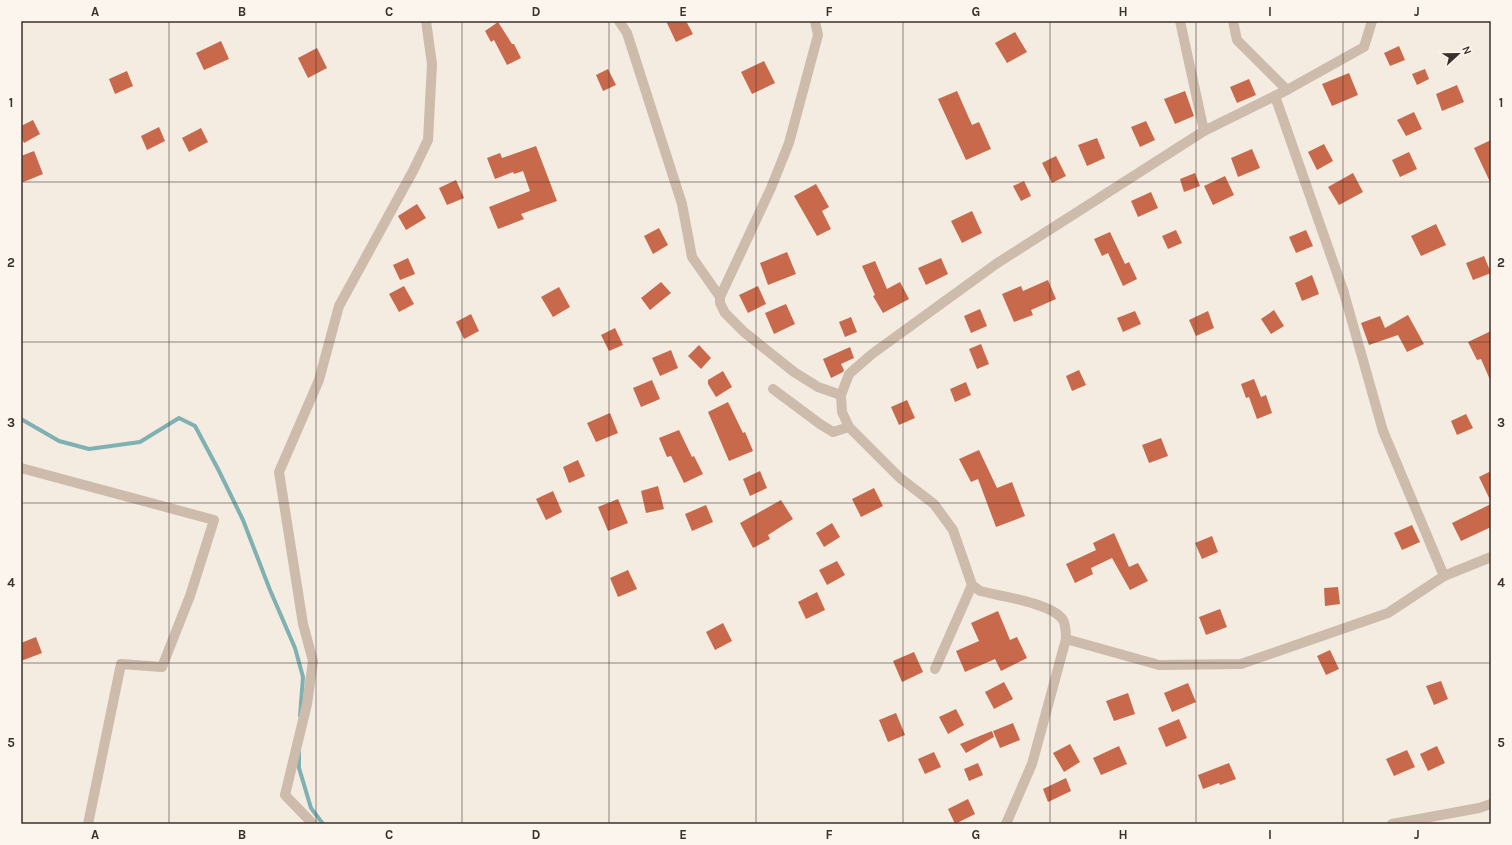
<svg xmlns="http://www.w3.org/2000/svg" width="1512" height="845" viewBox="0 0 1512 845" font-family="Karla,sans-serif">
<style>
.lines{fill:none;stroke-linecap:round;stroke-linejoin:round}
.stream{stroke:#7fb0b2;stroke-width:4}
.building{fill:#c8694b}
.street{stroke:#cdbbac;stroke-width:10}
.grid{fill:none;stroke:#3b302b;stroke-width:1;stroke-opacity:0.55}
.neatline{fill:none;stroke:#3b302b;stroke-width:1.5}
.grid-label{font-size:13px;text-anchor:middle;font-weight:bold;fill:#3b302b}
</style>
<rect width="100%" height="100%" fill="#f4ebe1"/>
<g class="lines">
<!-- stream -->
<g class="stream">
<path d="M21 419 59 441 89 449 140 442 179 418 195 426 218 469 243 520 270 590 295 648 303 677 300 716"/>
<path d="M299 752V768L311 808 323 824"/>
</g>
</g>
<!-- building -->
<g class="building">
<path d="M666 21H686L693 34 676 42Z"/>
<path d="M498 22 512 44H514L521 58 507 65 494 40 491 42 485 31Z"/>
<path d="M1015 32 1027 52 1007 63 995 43Z"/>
<path d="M221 41 229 59 204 70 196 53Z"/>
<path d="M1399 46 1405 60 1390 66 1384 53Z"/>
<path d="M317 48 327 68 308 78 298 58Z"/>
<path d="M764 61 775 83 752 94 741 72Z"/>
<path d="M608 69 616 85 603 91 596 75Z"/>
<path d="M1425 69 1429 79 1417 85 1412 74Z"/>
<path d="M127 71 133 86 115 94 109 79Z"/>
<path d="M1349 73 1358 95 1332 106 1322 84Z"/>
<path d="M1249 79 1256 95 1237 103 1230 87Z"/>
<path d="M1457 85 1464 102 1442 111 1436 94Z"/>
<path d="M957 91 972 125 979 122 991 149 966 160 938 99Z"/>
<path d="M1185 91 1194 116 1175 124 1164 99Z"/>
<path d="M1414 112 1422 129 1406 136 1397 120Z"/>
<path d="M33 120 40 134 24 143 21 137V126Z"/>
<path d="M1146 121 1155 140 1140 147 1131 127Z"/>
<path d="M159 127 165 141 147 150 141 136Z"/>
<path d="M201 128 208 142 189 152 182 138Z"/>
<path d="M1097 138 1105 158 1087 166 1078 145Z"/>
<path d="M1491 140V184L1474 148Z"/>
<path d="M1324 144 1333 161 1317 170 1308 152Z"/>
<path d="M536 146 557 201 521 214 524 219 498 229 489 207 530 191 523 171 514 174 513 172 495 179 487 158 500 153 502 158Z"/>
<path d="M1252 149 1260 168 1238 177 1231 158Z"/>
<path d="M34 151 43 174 21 183V156Z"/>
<path d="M1409 152 1417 169 1400 177 1392 160Z"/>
<path d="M1056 156 1066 176 1052 183 1042 163Z"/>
<path d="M1195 173 1200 186 1184 192 1180 179Z"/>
<path d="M1353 173 1363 192 1339 205 1328 187Z"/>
<path d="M1225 176 1234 195 1213 205 1204 186Z"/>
<path d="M456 180 464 198 447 205 439 188Z"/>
<path d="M1024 181 1031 196 1021 201 1013 186Z"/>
<path d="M816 184 829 207 822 211 831 229 817 236 794 196Z"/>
<path d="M1151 192 1158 208 1138 217 1131 201Z"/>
<path d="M417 204 426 218 406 230 398 216Z"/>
<path d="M972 211 982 233 962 243 951 221Z"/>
<path d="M1436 224 1446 245 1421 256 1411 236Z"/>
<path d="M659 228 668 245 653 254 644 236Z"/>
<path d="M1176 230 1182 243 1168 249 1162 236Z"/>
<path d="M1306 230 1313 246 1296 253 1289 237Z"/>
<path d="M1110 232 1125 264 1129 262 1137 279 1123 286 1108 253 1102 256 1094 239Z"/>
<path d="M787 252 796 274 768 285 760 263Z"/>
<path d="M1484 256 1491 273 1473 280 1466 263Z"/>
<path d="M408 258 415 274 400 280 393 265Z"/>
<path d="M941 258 948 274 926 285 918 268Z"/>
<path d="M875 261 887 289 900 282 909 299 883 313 873 296 875 295 862 266Z"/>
<path d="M1312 275 1319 294 1302 301 1295 283Z"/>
<path d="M1048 280 1056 299 1031 310 1033 315 1014 322 1002 294 1021 286 1023 291Z"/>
<path d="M661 282 671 293 650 310 641 298Z"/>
<path d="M404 286 414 304 399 312 389 294Z"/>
<path d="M758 286 766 304 748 313 739 295Z"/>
<path d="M559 287 570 307 553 317 541 297Z"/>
<path d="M786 304 795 324 774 334 765 313Z"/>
<path d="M980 309 987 326 971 333 964 316Z"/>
<path d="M1274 310 1284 326 1271 334 1261 319Z"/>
<path d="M1135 311 1141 324 1123 332 1117 318Z"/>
<path d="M1208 311 1214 328 1196 336 1189 320Z"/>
<path d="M471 314 479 331 464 339 456 322Z"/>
<path d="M1408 315 1424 344 1407 352 1398 335 1369 345 1361 323 1380 316 1385 328Z"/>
<path d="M851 317 857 332 845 337 839 322Z"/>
<path d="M615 328 623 345 609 351 601 335Z"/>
<path d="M1491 331V382L1481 359 1477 360 1468 342Z"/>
<path d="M981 344 989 364 977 369 969 349Z"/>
<path d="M699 345 711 358 701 369 688 356Z"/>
<path d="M850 347 854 358 841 364 844 370 843 372 831 378 823 359Z"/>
<path d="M671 350 678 368 660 376 652 358Z"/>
<path d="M1079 370 1086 385 1072 391 1066 376Z"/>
<path d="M723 371 732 387 716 397 708 384V380Z"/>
<path d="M1254 379 1261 397 1266 395 1272 413 1257 419 1249 397 1246 398 1241 384Z"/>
<path d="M652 380 660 399 641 407 633 388Z"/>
<path d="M966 382 971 395 955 402 950 389Z"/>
<path d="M907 400 915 418 899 425 891 407Z"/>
<path d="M728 402 743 433 745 432 753 451 729 461 708 412Z"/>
<path d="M610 413 618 433 596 442 587 423Z"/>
<path d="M1466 414 1473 428 1457 435 1451 421Z"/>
<path d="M679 430 692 457 694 456 703 474 684 483 671 456 667 457 659 438Z"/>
<path d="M1161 438 1168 456 1149 463 1142 445Z"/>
<path d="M979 450 997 488 1012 482 1025 516 996 527 978 479 971 482 959 459Z"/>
<path d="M578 460 585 476 569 483 563 467Z"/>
<path d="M760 471 767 488 750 496 743 479Z"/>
<path d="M1491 471V502L1479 477Z"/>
<path d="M658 486 664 509 646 513 641 491Z"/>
<path d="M874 488 883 506 861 517 852 499Z"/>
<path d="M553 491 562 512 546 520 536 499Z"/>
<path d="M618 499 628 523 608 531 598 507Z"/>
<path d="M781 500 793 519 768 535 770 539 753 548 740 523Z"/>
<path d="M1491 504V527L1461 541 1452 523Z"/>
<path d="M706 505 713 522 692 531 685 514Z"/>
<path d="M832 523 840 537 824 547 816 533Z"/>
<path d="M1412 525 1420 542 1402 550 1394 533Z"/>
<path d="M1114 533 1129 567 1138 563 1148 581 1130 590 1112 558 1091 568 1093 574 1075 583 1066 564 1096 550 1093 543Z"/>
<path d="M1212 536 1218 552 1202 559 1195 543Z"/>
<path d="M837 561 845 575 827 585 819 570Z"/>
<path d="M628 570 637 589 618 597 610 578Z"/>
<path d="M1338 587 1340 604 1325 606 1324 588Z"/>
<path d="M817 592 825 610 806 619 798 602Z"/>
<path d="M1220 609 1227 627 1206 635 1199 617Z"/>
<path d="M998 611 1010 640 1017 637 1027 658 1001 671 995 659 965 672 956 651 979 641 971 623Z"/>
<path d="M723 623 732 641 715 650 706 632Z"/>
<path d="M36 637 42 653 21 661V643Z"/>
<path d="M1330 650 1339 669 1326 675 1317 656Z"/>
<path d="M914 652 923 672 902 682 893 661Z"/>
<path d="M1441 681 1448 699 1434 705 1426 686Z"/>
<path d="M1004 682 1013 699 994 709 985 692Z"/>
<path d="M1188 683 1196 702 1172 712 1164 693Z"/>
<path d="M1128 693 1135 714 1114 721 1106 701Z"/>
<path d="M956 709 964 725 948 734 939 717Z"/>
<path d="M896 713 905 735 888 742 879 720Z"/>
<path d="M1179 719 1187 738 1166 747 1158 728Z"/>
<path d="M1013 723 1020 740 1000 748 993 731Z"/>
<path d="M992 731 994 737 966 753 960 744Z"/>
<path d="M1070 744 1080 762 1064 772 1053 753Z"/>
<path d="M1119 746 1127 764 1101 775 1093 758Z"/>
<path d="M1437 746 1445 763 1428 771 1420 754Z"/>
<path d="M1407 750 1415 767 1394 776 1386 759Z"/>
<path d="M934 752 941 767 925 774 918 759Z"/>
<path d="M978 763 983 775 969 781 964 769Z"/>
<path d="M1229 763 1236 779 1220 785 1219 783 1203 789 1198 775Z"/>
<path d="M1066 778 1071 791 1048 802 1043 789Z"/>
<path d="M968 799 975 814 955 824 948 809Z"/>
</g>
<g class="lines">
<!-- street -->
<g class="street">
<path d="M619 21 627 33 682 204 692 257 720 297"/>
<path d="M815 21 818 35 789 143 771 188 720 297V303L725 313 744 332 794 372 818 387 841 395 849 374 872 354 996 264 1204 131 1287 90 1364 47 1372 21"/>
<path d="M1180 21 1204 131"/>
<path d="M1233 21 1237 40 1287 90"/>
<path d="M1275 96 1344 293 1383 431 1444 576"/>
<path d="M773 389 820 424 833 432 849 427"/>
<path d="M841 395 842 412 849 427 900 478 934 504 953 530 972 585 980 591C1000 596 1052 603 1063 620 1066 626 1066 633 1066 639L1032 764 1006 824"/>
<path d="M21 468 214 520 190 596 162 667 121 664 88 824"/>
<path d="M1066 639 1159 665 1241 664 1388 613 1444 576 1491 557"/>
<path d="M935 669 972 585"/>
<path d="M313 824 285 795 307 704 313 661 303 624 279 472 319 380 339 306 413 171 428 140 432 64 426 21"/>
<path d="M1392 824 1479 808 1491 804"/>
</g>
</g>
<!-- grid -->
<path class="grid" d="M169 21V824M316 21V824M462 21V824M609 21V824M756 21V824M903 21V824M1050 21V824M1196 21V824M1343 21V824M21 182H1491M21 342H1491M21 503H1491M21 663H1491"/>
<!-- border -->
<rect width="1512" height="845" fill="none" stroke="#fbf5ee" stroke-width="44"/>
<!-- north arrow -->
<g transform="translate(1458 54) rotate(68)" stroke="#fbf5ee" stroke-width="3" paint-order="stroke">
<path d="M0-3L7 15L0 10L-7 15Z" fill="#3b302b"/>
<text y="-6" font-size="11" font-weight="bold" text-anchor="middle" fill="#3b302b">N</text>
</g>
<rect x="22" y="22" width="1468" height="801" class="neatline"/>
<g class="grid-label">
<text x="95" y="16">A</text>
<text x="242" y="16">B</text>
<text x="389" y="16">C</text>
<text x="536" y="16">D</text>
<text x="683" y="16">E</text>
<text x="829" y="16">F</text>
<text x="976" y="16">G</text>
<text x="1123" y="16">H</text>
<text x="1270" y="16">I</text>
<text x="1417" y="16">J</text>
<text x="11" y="107">1</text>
<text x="1501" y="107">1</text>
<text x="11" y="267">2</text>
<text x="1501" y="267">2</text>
<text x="11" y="427">3</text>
<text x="1501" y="427">3</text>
<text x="11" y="587">4</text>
<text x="1501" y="587">4</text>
<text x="11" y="747">5</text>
<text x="1501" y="747">5</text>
<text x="95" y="839">A</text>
<text x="242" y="839">B</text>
<text x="389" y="839">C</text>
<text x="536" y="839">D</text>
<text x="683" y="839">E</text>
<text x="829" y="839">F</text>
<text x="976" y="839">G</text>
<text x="1123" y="839">H</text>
<text x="1270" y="839">I</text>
<text x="1417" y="839">J</text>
</g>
</svg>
